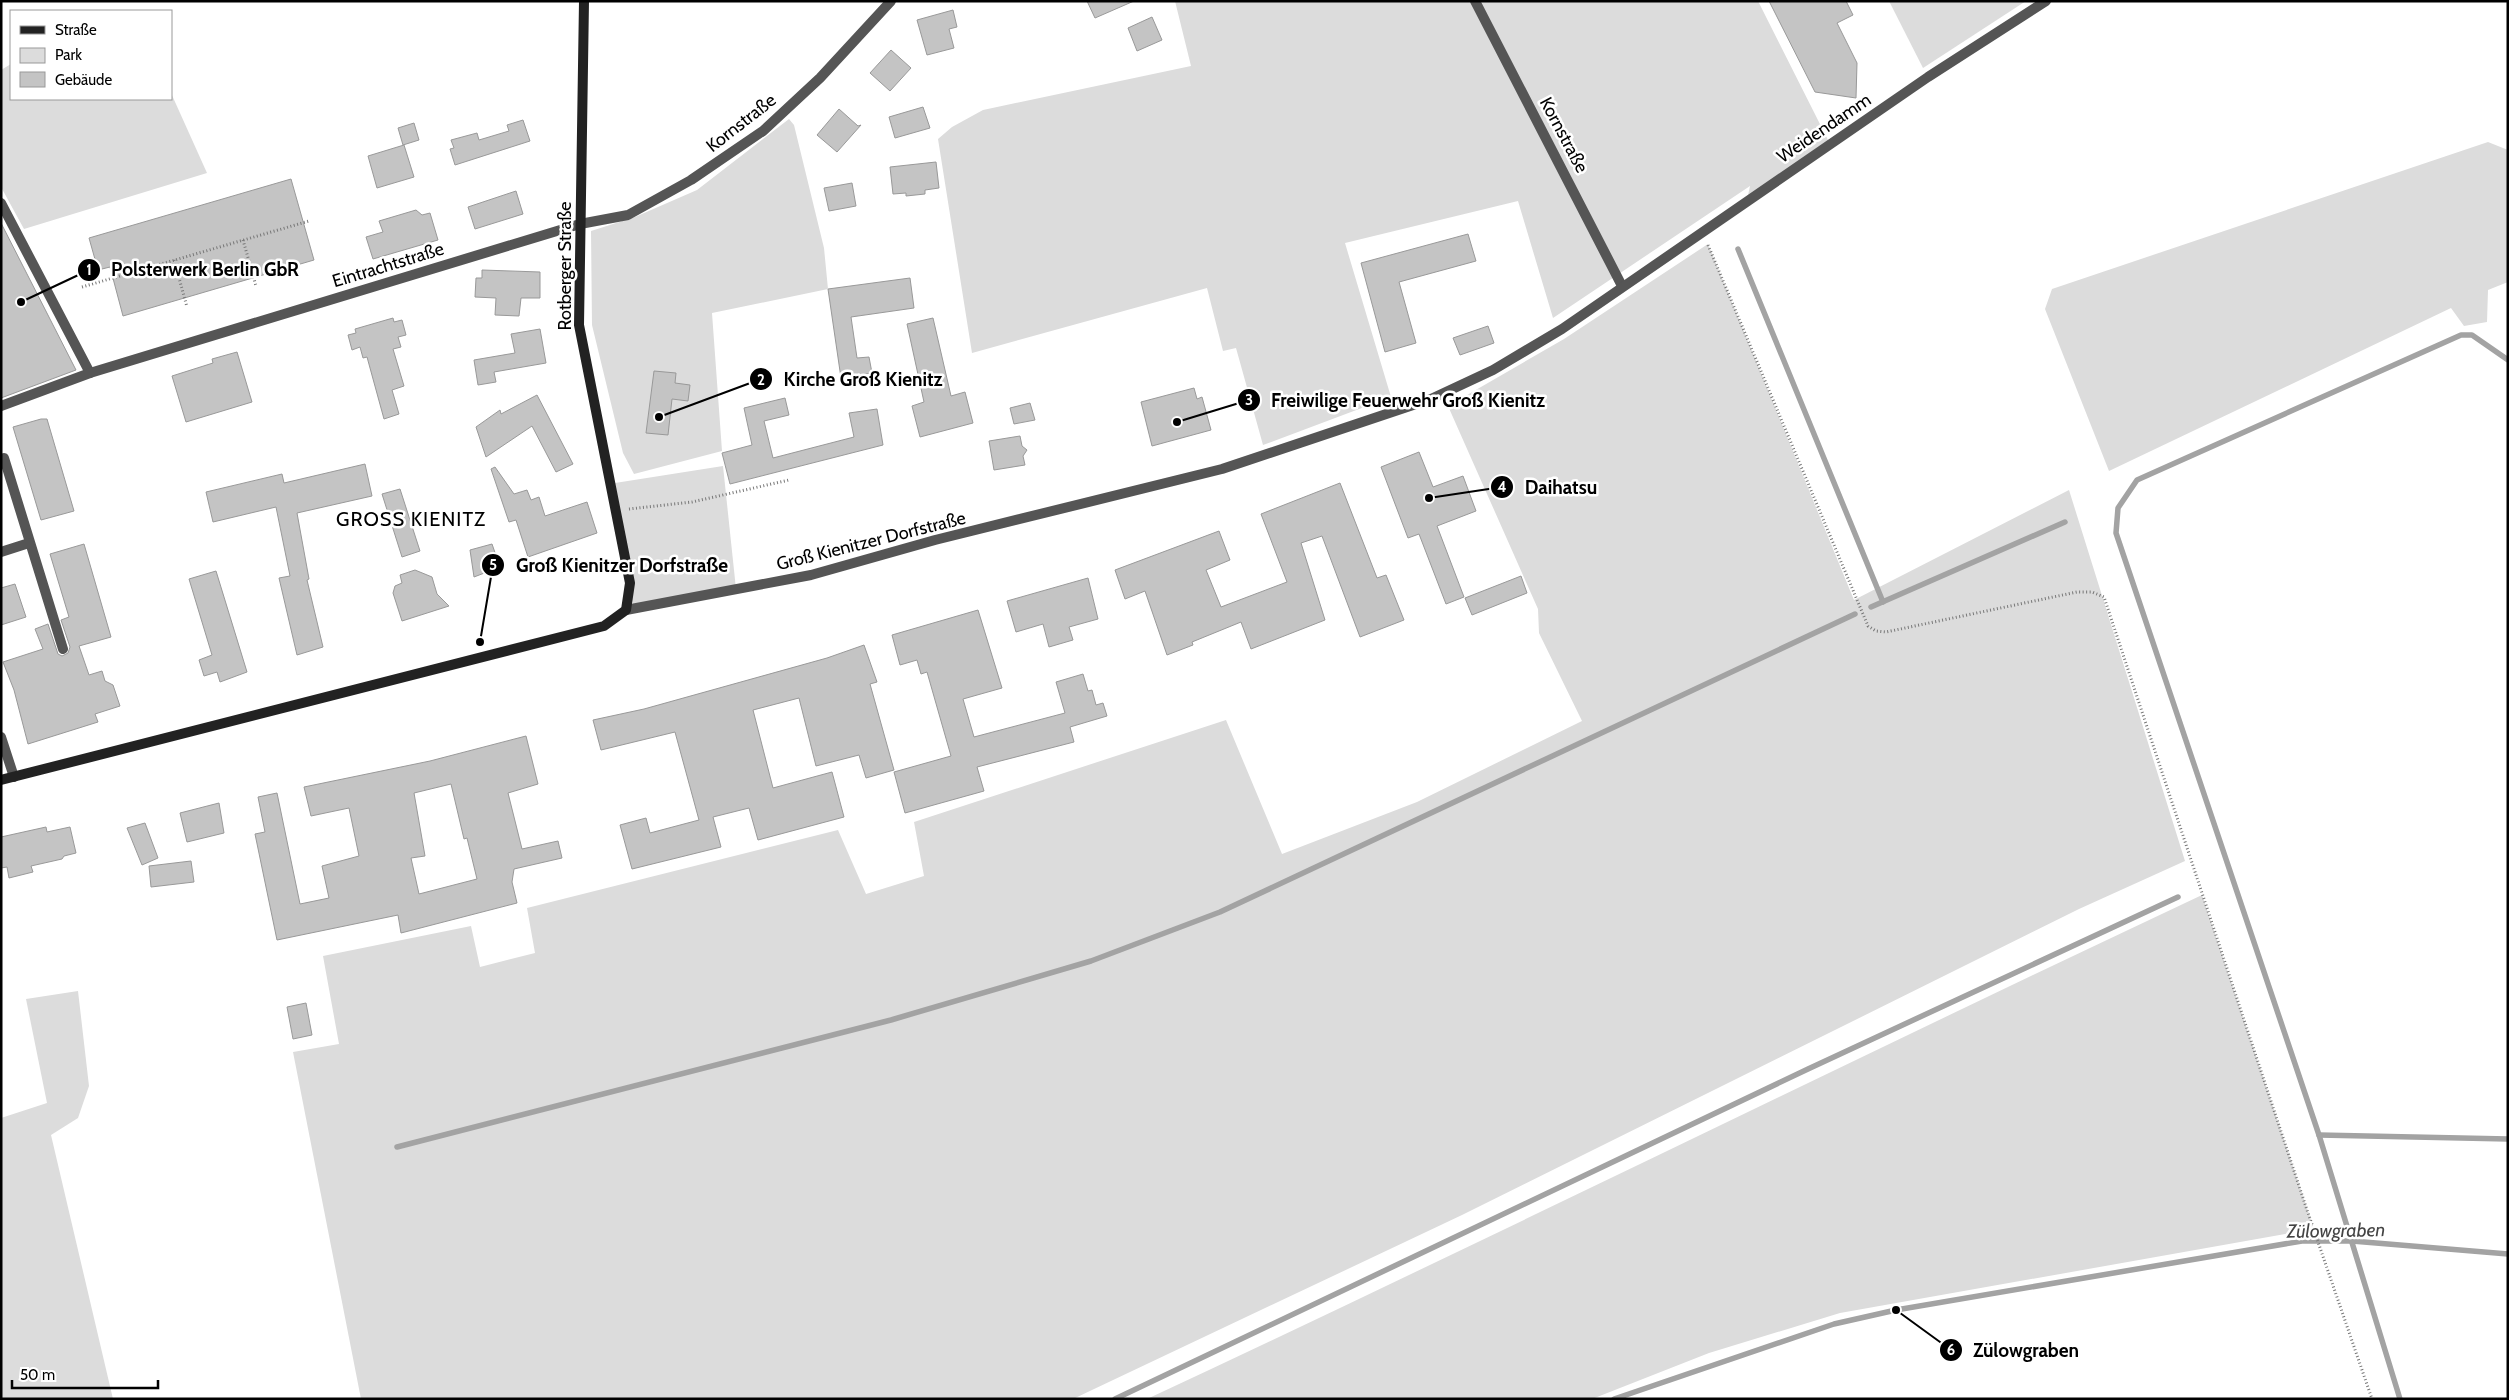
<svg xmlns="http://www.w3.org/2000/svg" width="2509" height="1400" viewBox="0 0 2509 1400" font-family="Cabin,sans-serif">
<style>
.green{fill:#dcdcdc}
.lines{fill:none;stroke-linecap:round;stroke-linejoin:round}
.stream{stroke:#a3a3a3;stroke-width:5.5}
.building{fill:#c4c4c4;stroke:#999;fill-rule:evenodd}
.path{stroke:#777;stroke-width:3;stroke-dasharray:1 2.5;stroke-linecap:butt}
.lane{stroke:#555;stroke-width:10}
.street{stroke:#555;stroke-width:10}
.secondary{stroke:#222;stroke-width:10}
.labels{text-anchor:middle;stroke-width:5;stroke-linejoin:round;paint-order:stroke}
.street-label{font-size:18px;fill:#000;stroke:#fff}
.water-label{font-size:19px;font-style:italic;fill:#444;stroke:#fff}
.quarter-label{font-size:20px;letter-spacing:1px;fill:#000;stroke:#fff}
.leader{fill:none;stroke:#000;stroke-width:2}
.callout-dot{fill:#000;stroke:#fff;stroke-width:2}
.mark-label{font-size:15px;text-anchor:middle;font-weight:bold;fill:#fff}
.callout-label{font-size:19px;text-anchor:middle;font-weight:bold;fill:#000;stroke:#fff;stroke-width:5;stroke-linejoin:round;paint-order:stroke}
</style>
<rect width="100%" height="100%" fill="#fff"/>
<!-- green -->
<g class="green">
<path d="M1175 1H1758L1830 144 1747 200 1750 186 1553 318 1518 201 1345 243 1391 397 1263 445 1236 348 1223 351 1207 288 972 353 938 139 952 127 983 110 1191 66Z"/>
<path d="M1889 1H2026L1923 68Z"/>
<path d="M11 64V99H171V93L207 173 24 229 1 187V70Z"/>
<path d="M789 119 794 125 824 248 828 289 712 313 722 451 634 474 623 453 592 325 591 231 635 217 697 190Z"/>
<path d="M2488 142 2508 150V282L2488 290 2487 322 2464 326 2451 308 2109 471 2045 309 2052 289Z"/>
<path d="M1708 244 1854 600 2069 490 2185 861 2079 909 1462 1215 1073 1399H361L293 1052 339 1044 323 956 471 926 480 967 535 953 527 908 838 830 866 894 924 876 914 822 1226 720 1282 854 1417 802 1582 721 1539 633 1538 609 1448 406 1564 339Z"/>
<path d="M723 466 736 589 633 607 615 483Z"/>
<path d="M2202 895 2314 1229 1840 1313 1709 1353 1592 1399H1147C1500 1234 1849 1061 2202 895Z"/>
<path d="M78 991 89 1086 78 1118 51 1135 113 1399H1V1118L47 1103 26 999Z"/>
</g>
<g class="lines">
<!-- stream -->
<g class="stream">
<path d="M1738 249 1883 602"/>
<path d="M1871 607 2065 522"/>
<path d="M2319 1135 2508 1139"/>
<path d="M397 1147 891 1020 1091 961 1220 912 1855 614"/>
<path d="M1115 1399 1808 1069 2178 897"/>
<path d="M1614 1399 1834 1324 1896 1310 2302 1241H2352L2508 1254"/>
<path d="M2400 1399 2319 1135 2116 533 2118 508 2137 480 2461 335H2472L2508 360"/>
</g>
</g>
<!-- building -->
<g class="building">
<path d="M1087 1H1134L1095 18Z"/>
<path d="M1769 1H1846L1853 15 1837 23 1857 63 1856 98 1815 92Z"/>
<path d="M953 10 957 27 949 29 954 48 927 55 917 20Z"/>
<path d="M1152 17 1162 40 1137 51 1128 28Z"/>
<path d="M891 50 911 68 890 91 870 73Z"/>
<path d="M923 107 930 128 895 138 889 117Z"/>
<path d="M839 109 858 126 861 125 837 152 817 135Z"/>
<path d="M523 120 530 141 455 165 450 149 454 148 451 140 477 133 479 140 509 131 507 125Z"/>
<path d="M414 123 419 140 403 145 398 128Z"/>
<path d="M404 145 414 177 377 188 368 156Z"/>
<path d="M936 162 939 188 925 190V194L906 196V193L893 194 890 167Z"/>
<path d="M291 179 314 260 123 316 110 267 98 270 89 238Z"/>
<path d="M852 183 856 206 829 211 824 188Z"/>
<path d="M516 191 523 214 475 229 468 207Z"/>
<path d="M416 210 422 215 430 213 438 240 373 259 366 237 383 232 379 221Z"/>
<path d="M1 223 76 370 1 398Z"/>
<path d="M1468 234 1476 261 1399 282 1416 343 1385 352 1361 263Z"/>
<path d="M482 270 540 272V298H521L519 316 495 315 496 298 475 297 476 278H482Z"/>
<path d="M910 278 914 308 851 317 857 358 869 357 872 373 841 378 828 289Z"/>
<path d="M393 318 394 322 402 320 406 335 398 337 401 347 393 349 404 386 392 390 399 414 384 419 367 357 363 358 360 347 352 350 348 335 356 333 355 329Z"/>
<path d="M933 318 951 396 965 392 973 423 920 437 912 406 924 402 907 324Z"/>
<path d="M1488 326 1494 343 1460 355 1453 338Z"/>
<path d="M540 329 546 363 494 372 496 382 478 385 474 360 515 353 511 334Z"/>
<path d="M237 352 252 402 186 422 172 376 213 363 212 359Z"/>
<path d="M654 371 676 373 675 383 690 385 688 401 672 399 668 435 646 433Z"/>
<path d="M1194 388 1197 399 1202 397 1211 430 1152 446 1141 402Z"/>
<path d="M537 395 573 464 556 472 532 426 486 457 476 427 500 410 501 414Z"/>
<path d="M785 398 789 415 764 421 773 458 854 437 849 413 877 409 883 445 730 484 722 453 752 445 744 408Z"/>
<path d="M1030 403 1035 420 1014 424 1010 408Z"/>
<path d="M41 419H47L74 511 41 520 13 427Z"/>
<path d="M1020 436 1022 446 1027 450 1023 456 1025 465 994 470 989 441Z"/>
<path d="M1419 452 1433 487 1463 476 1476 511 1437 526 1464 597 1446 604 1419 534 1408 538 1381 467Z"/>
<path d="M365 464 372 496 297 513 309 579 307 580 323 647 297 655 279 578 290 576 276 507 213 522 206 492 282 474 284 483Z"/>
<path d="M495 467 514 494 527 490 531 500 539 497 545 516 587 502 597 533 528 557 516 520 509 522 491 469Z"/>
<path d="M1340 483 1377 578 1386 575 1404 620 1360 637 1322 536 1301 543 1325 620 1251 649 1241 622 1192 642 1193 645 1167 655 1145 591 1125 599 1115 570 1219 531 1230 560 1206 570 1221 607 1287 582 1261 514Z"/>
<path d="M400 489 420 551 402 557 382 494Z"/>
<path d="M84 544 111 637 79 646 89 675 102 671 105 681 113 685 120 706 95 714 98 722 28 744 14 690 3 662 43 649 35 629 48 624 58 654 62 656 68 653 70 647 61 620 69 617 50 554Z"/>
<path d="M492 544 500 567 474 577 470 550Z"/>
<path d="M415 570 432 577 437 594 449 606 402 621 393 593 395 586 402 583 400 575Z"/>
<path d="M216 571 247 672 220 682 217 672 204 676 199 660 212 655 189 579Z"/>
<path d="M1521 576 1527 593 1472 615 1465 598Z"/>
<path d="M1088 578 1098 619 1069 627 1073 640 1049 647 1043 624 1016 632 1007 601Z"/>
<path d="M15 584 26 617 1 625V588Z"/>
<path d="M978 610 1002 688 963 699 974 737 1065 713 1056 682 1083 674 1088 691 1092 690 1096 705 1103 703 1107 716 1070 727 1074 742 977 767 984 791 905 813 894 772 951 756 927 672 921 674 917 660 900 665 892 635Z"/>
<path d="M864 645 877 682 870 684 894 770 866 778 859 755 816 766 799 698 753 710 773 788 832 772 844 817 758 840 749 808 713 817 721 847 632 869 620 825 646 818 650 833 699 820 675 732 601 750 593 720 644 709 827 658Z"/>
<path d="M526 736 538 784 508 793 522 849 558 841 562 858 514 869 512 882 517 903 401 933 398 915 277 940 255 834 265 832 258 797 277 793 300 904 329 898 322 866 359 856 349 808 311 816 304 787 430 761ZM451 784 464 839 467 838 477 879 419 894 411 858 425 856 414 793Z"/>
<path d="M219 803 224 833 187 842 180 813Z"/>
<path d="M145 823 158 858 142 865 127 828Z"/>
<path d="M46 827 47 832 70 827 76 853 64 856 62 859 31 866 33 872 9 878 7 867 1 868V837Z"/>
<path d="M191 861 194 882 151 887 149 866Z"/>
<path d="M306 1003 312 1035 293 1039 287 1007Z"/>
</g>
<g class="lines">
<!-- path -->
<g class="path">
<path d="M243 240 256 286"/>
<path d="M1708 245 1868 626 1876 631 1886 632 2077 592H2092L2104 597 2306 1207 2372 1399"/>
<path d="M174 260 187 307"/>
<path d="M82 287 309 221"/>
<path d="M629 509 692 502 789 480"/>
</g>
<!-- lane -->
<g class="lane">
<path d="M1475 1 1622 286"/>
<path d="M1 203 90 373"/>
<path d="M580 224 628 215 691 180 763 131 820 78 891 1"/>
<path d="M4 458 63 649"/>
<path d="M1 552 29 543"/>
<path d="M1 737 14 777"/>
</g>
<!-- street -->
<g class="street">
<path d="M1 406 90 373 580 224"/>
<path d="M626 610 811 575 935 540 1222 469 1431 399 1493 370 1562 329 1928 77 2046 1"/>
</g>
<!-- secondary -->
<path class="secondary" d="M1 780 604 626 626 610 630 583 579 325 584 1"/>
</g>
<g class="labels">
<!-- street labels -->
<g class="street-label">
<text transform="translate(741 123) rotate(-38)" y="6">Kornstraße</text>
<text transform="translate(1824 128) rotate(-34)" y="6">Weidendamm</text>
<text transform="translate(1564 135) rotate(62)" y="6">Kornstraße</text>
<text transform="translate(388 265) rotate(-17)" y="6">Eintrachtstraße</text>
<text transform="translate(565 266) rotate(-90)" y="6">Rotberger Straße</text>
<text transform="translate(871 541) rotate(-14)" y="6">Groß Kienitzer Dorfstraße</text>
</g>
<!-- water labels -->
<g class="water-label">
<text transform="translate(2336 1230) rotate(-1)" y="7">Zülowgraben</text>
</g>
<!-- quarter labels -->
<g class="quarter-label">
<text x="411" y="526">GROSS KIENITZ</text>
</g>
</g>
<!-- callouts -->
<path class="leader" d="M21 302L89 270M659 417L761 379M1177 422L1249 400M1429 498L1502 487M480 642L493 565M1896 1310L1951 1350"/>
<g class="callout-dot">
<circle cx="21" cy="302" r="5"/>
<circle cx="659" cy="417" r="5"/>
<circle cx="1177" cy="422" r="5"/>
<circle cx="1429" cy="498" r="5"/>
<circle cx="480" cy="642" r="5"/>
<circle cx="1896" cy="1310" r="5"/>
<circle cx="89" cy="270" r="12"/>
<circle cx="761" cy="379" r="12"/>
<circle cx="1249" cy="400" r="12"/>
<circle cx="1502" cy="487" r="12"/>
<circle cx="493" cy="565" r="12"/>
<circle cx="1951" cy="1350" r="12"/>
</g>
<g class="mark-label">
<text x="89" y="275">1</text>
<text x="761" y="385">2</text>
<text x="1249" y="405">3</text>
<text x="1502" y="492">4</text>
<text x="493" y="570">5</text>
<text x="1951" y="1355">6</text>
</g>
<g class="callout-label">
<text x="205" y="276">Polsterwerk Berlin GbR</text>
<text x="863" y="386">Kirche Groß Kienitz</text>
<text x="1408" y="407">Freiwilige Feuerwehr Groß Kienitz</text>
<text x="1561" y="494">Daihatsu</text>
<text x="622" y="572">Groß Kienitzer Dorfstraße</text>
<text x="2026" y="1357">Zülowgraben</text>
</g>
<!-- border -->
<rect width="2509" height="1400" fill="none" stroke="#000000" stroke-width="5"/>
<!-- legend -->
<rect x="10" y="10" width="162" height="90" fill="#ffffff" stroke="#999999"/>
<rect x="20" y="26" width="25" height="8" fill="#222222" stroke="#999999"/>
<text x="55" y="35" font-size="15" fill="#000000">Straße</text>
<rect x="20" y="48" width="25" height="15" fill="#dcdcdc" stroke="#999999"/>
<text x="55" y="60" font-size="15" fill="#000000">Park</text>
<rect x="20" y="72" width="25" height="15" fill="#c4c4c4" stroke="#999999"/>
<text x="55" y="85" font-size="15" fill="#000000">Gebäude</text>
<!-- scale -->
<path d="M12 1380v8h146v-8" fill="none" stroke="#000000" stroke-width="2.5"/>
<text x="20" y="1380" font-size="15" fill="#000000" stroke="#ffffff" stroke-width="4" paint-order="stroke">50 m</text>
</svg>
